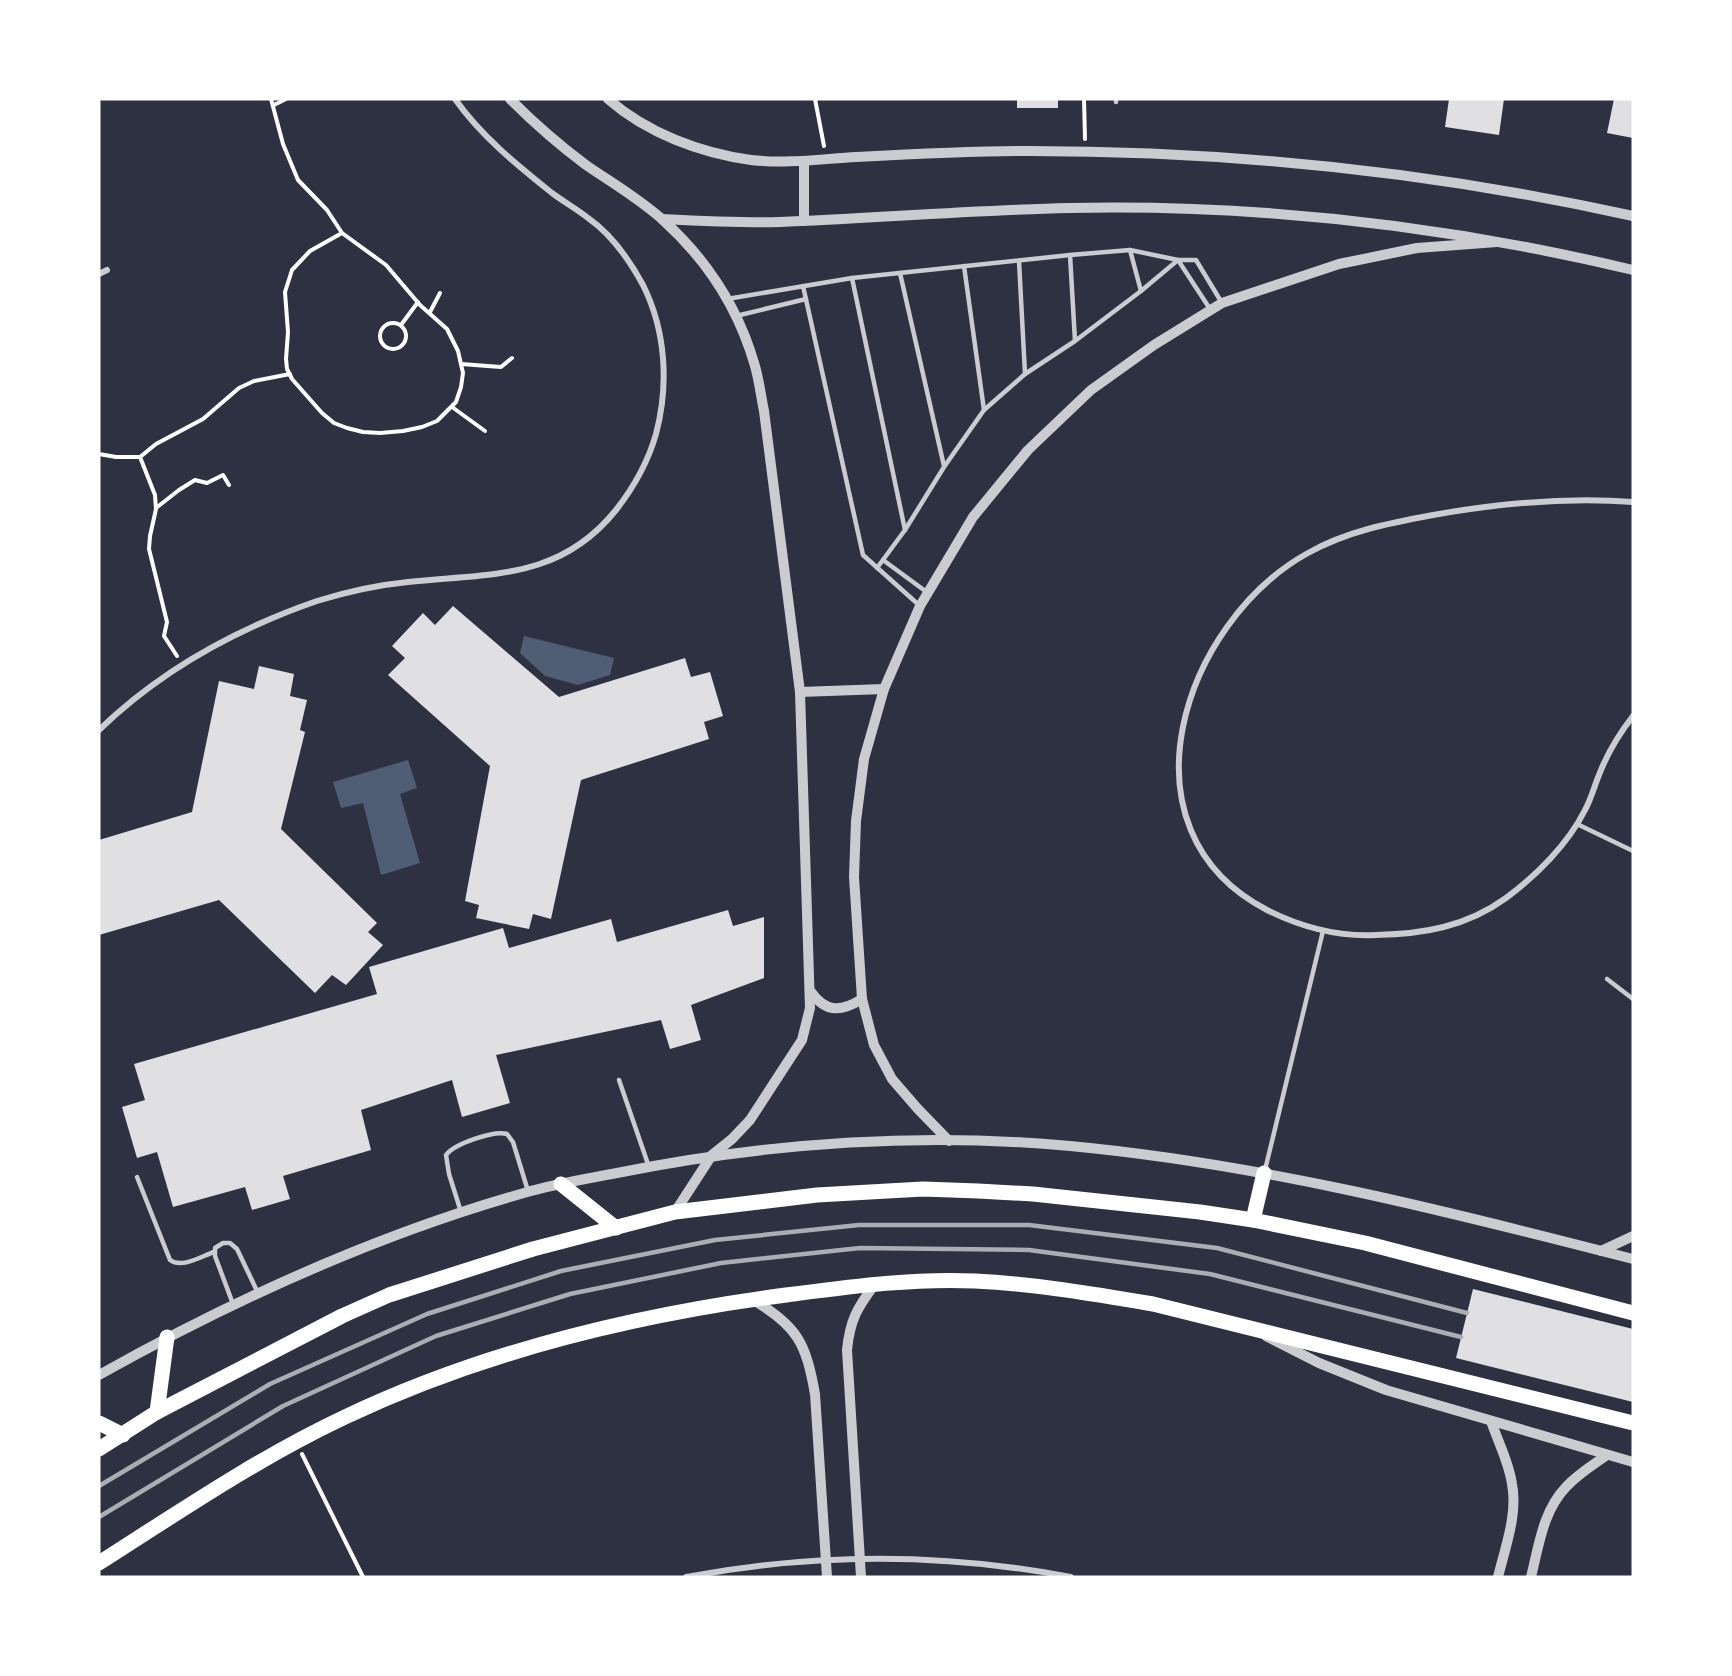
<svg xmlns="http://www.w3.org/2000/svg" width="1732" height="1676" viewBox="0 0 1732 1676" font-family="Jost,sans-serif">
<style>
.water{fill:#4f5d75}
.building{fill:#e0e0e3}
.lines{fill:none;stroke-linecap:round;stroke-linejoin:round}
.path{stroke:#fff;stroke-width:4}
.service{stroke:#caccd0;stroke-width:4.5}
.minor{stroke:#caccd0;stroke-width:6}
.tertiary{stroke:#caccd0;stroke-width:10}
.primary{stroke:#fff;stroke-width:15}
.rail{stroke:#abadb3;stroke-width:4.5}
</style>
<rect width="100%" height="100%" fill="#2d3142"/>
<!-- water -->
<g class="water">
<path d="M524 636 614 658 610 675 578 685 545 676 520 653Z"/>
<path d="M408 760 417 788 400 794 420 863 381 875 363 803 341 808 333 782Z"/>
</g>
<!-- building -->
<g class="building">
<rect x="1017" y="99" width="41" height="9"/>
<path d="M1449 99H1504L1499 135 1445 127Z"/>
<path d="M1614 99H1633V138L1607 133Z"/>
<path d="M453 606 559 697 685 658 691 677 710 672 723 716 704 722 709 739 581 780 551 919 533 914 529 929 476 918 479 905 465 901 490 766 388 675 405 658 392 646 423 613 435 625Z"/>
<path d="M259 666 294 674 290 696 307 700 300 730 305 732 281 829 377 923 368 932 383 945 346 985 332 975 315 993 219 900 99 935V840L192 812 219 681 254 689Z"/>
<path d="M728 910 733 926 764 917V978L691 1005 701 1040 670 1049 661 1020 496 1055 510 1103 462 1117 452 1080 361 1110 371 1150 283 1176 290 1199 252 1210 245 1187 173 1207 157 1152 137 1158 122 1107 145 1100 134 1064 377 994 369 967 503 928 509 948 611 919 617 942Z"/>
<path d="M1473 1289 1633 1329V1402L1456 1358Z"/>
</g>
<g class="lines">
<!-- path -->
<g class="path">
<path d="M271 99 283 144 298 180 327 210 342 233 386 265 420 305 447 329 458 351 463 373 461 387 456 402 437 421 422 427 403 431 380 433 363 432 347 428 334 423 322 413 292 379 287 369 286 359 288 332 285 292 292 270 310 251 342 233"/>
<path d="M815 99 824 146"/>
<path d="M1084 99 1085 139"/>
<path d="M274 105 286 99"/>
<path d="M430 312 440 293"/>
<circle cx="393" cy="336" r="13"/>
<path d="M401 325 418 302"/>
<path d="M461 364 501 367 512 358"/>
<path d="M452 407 485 431"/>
<path d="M99 454 116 457H140L156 444 203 419 239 388 254 381 290 374"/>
<path d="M140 457 155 495 156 509 150 536 149 549 167 622 164 636 177 656"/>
<path d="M156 508 179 490 195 480 207 483 223 475 229 485"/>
<path d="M302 1454 363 1577"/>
</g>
<!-- service -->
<g class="service">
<path d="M1116 99V102"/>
<path d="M1130 250 1141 291"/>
<path d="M1070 255 1075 341"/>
<path d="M1019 261 1025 374"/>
<path d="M964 266 984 410"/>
<path d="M900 273 944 466"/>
<path d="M852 278 905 530"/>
<path d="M803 286 863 555 920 606"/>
<path d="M727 299 852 278 1070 255 1130 250 1178 260 1210 309"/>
<path d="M736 316 806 299"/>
<path d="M883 560 928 593"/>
<path d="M877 568 905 530 944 467 984 410 1025 374 1075 341 1141 291 1178 260H1196L1222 303"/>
<path d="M1577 824 1633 851"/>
<path d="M1607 979 1633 999"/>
<path d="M619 1080 649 1167"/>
<path d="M1265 1170 1323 931"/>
<path d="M137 1177 170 1260C182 1269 202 1256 214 1252"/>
<path d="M461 1212 449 1174 446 1155C454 1144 494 1130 507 1134L513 1142 528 1191"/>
<path d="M233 1304 215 1256V1248L223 1243H230L237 1249 258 1293"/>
</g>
<!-- minor -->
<g class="minor">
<path d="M99 274 107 270"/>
<path d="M1633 502C1566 497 1500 503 1433 515 1390 523 1347 531 1308 553 1183 622 1113 830 1267 910 1301 927 1338 937 1376 935 1423 934 1466 927 1506 898 1536 876 1568 844 1585 810 1591 799 1594 787 1599 775 1607 754 1619 734 1633 716"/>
<path d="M99 730C161 670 236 629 317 601 346 592 378 585 408 582 489 573 559 581 616 510 634 487 648 462 656 434 669 385 666 331 643 285 630 261 611 234 588 218 577 209 564 202 552 193 517 165 481 136 455 99"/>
<path d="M686 1577C813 1553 944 1553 1071 1577"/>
</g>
<!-- tertiary -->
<g class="tertiary">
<path d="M510 99C534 123 559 145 586 165 612 183 640 199 664 221 707 260 739 310 755 366 759 380 761 396 764 411L800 692 810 1008 802 1040 750 1120 732 1139 712 1155 675 1212"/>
<path d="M608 99C647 133 700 153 751 160 785 164 821 159 856 157 913 154 971 151 1029 151 1232 151 1434 172 1633 216"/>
<path d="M804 161V221"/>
<path d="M662 219C701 221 741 223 780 222 876 218 973 210 1069 208 1258 204 1449 226 1633 270"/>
<path d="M800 692 884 689"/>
<path d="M811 992C826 1013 841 1012 862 999"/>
<path d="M949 1141 917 1108 892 1079 874 1045 862 999 854 877 856 821 864 759 884 689 920 606 973 517 1028 450 1091 390 1154 345 1222 303 1339 264 1417 248 1497 242"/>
<path d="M1601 1251 1633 1236"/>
<path d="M753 1300C798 1326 806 1344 815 1394L827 1577"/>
<path d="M1266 1336 1319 1363 1386 1390 1633 1462"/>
<path d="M99 1375C233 1300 376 1235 524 1193 554 1184 586 1179 617 1173 766 1143 919 1132 1070 1146 1262 1164 1447 1211 1633 1259"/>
<path d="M1491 1421C1498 1442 1509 1462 1512 1484 1518 1514 1505 1548 1498 1577"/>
<path d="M861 1577 847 1350C850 1320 857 1308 875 1284"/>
<path d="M1531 1577C1539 1545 1543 1511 1566 1487 1578 1474 1593 1465 1607 1455"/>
</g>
<!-- primary -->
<g class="primary">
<path d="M561 1184 616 1228"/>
<path d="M1253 1220 1264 1173"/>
<path d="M157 1412 167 1337"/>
<path d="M99 1423 123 1435"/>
<path d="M99 1449 157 1412 342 1316 389 1295 533 1249 675 1212 817 1195 923 1189 978 1191 1033 1194 1200 1212 1253 1220 1365 1243 1633 1313"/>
<path d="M99 1563C179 1512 258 1458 345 1417 484 1351 633 1315 786 1295 848 1287 912 1278 975 1281 1035 1284 1094 1294 1153 1304L1633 1423"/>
</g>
<!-- rail -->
<g class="rail">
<path d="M99 1486 270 1384 427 1314 561 1271 715 1240 859 1225H1029L1217 1248 1467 1313"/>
<path d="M99 1517 283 1406 436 1336 570 1294 721 1263 860 1248 1029 1250 1210 1274 1461 1337"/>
</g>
</g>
<!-- border -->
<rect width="1732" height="1676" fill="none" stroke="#ffffff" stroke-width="201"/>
</svg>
